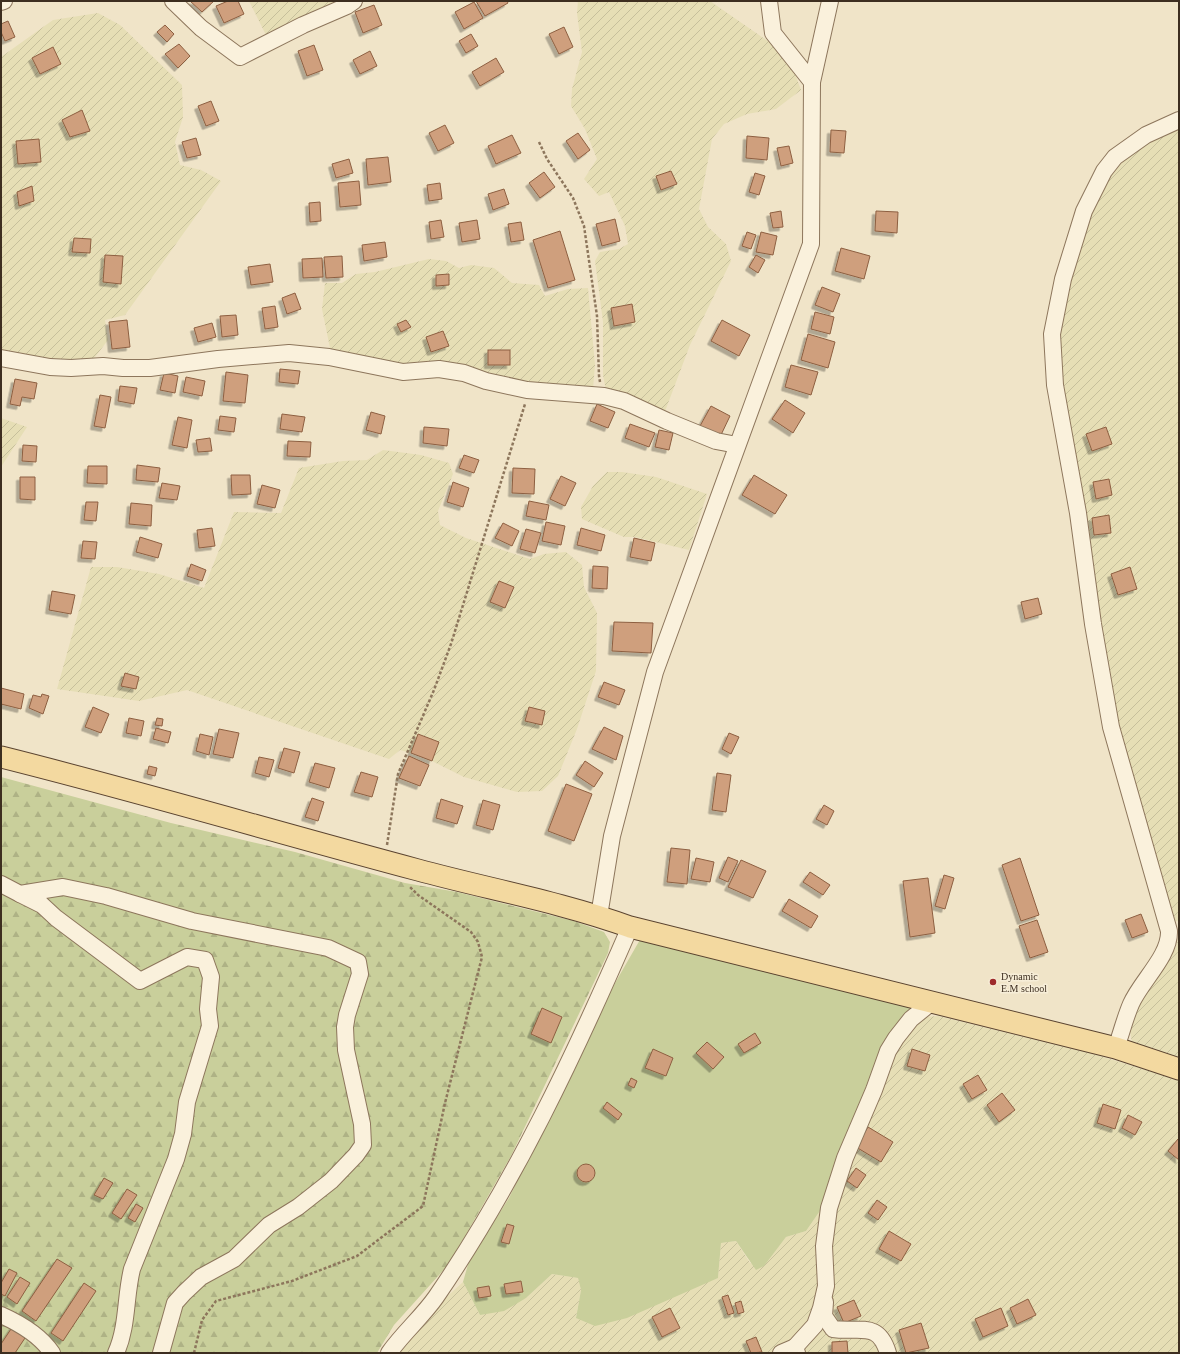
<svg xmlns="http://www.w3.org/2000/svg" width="1180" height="1354" viewBox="0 0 1180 1354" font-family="'Times New Roman',serif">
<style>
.farmland{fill:url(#farmland-furrows)}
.green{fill:#c9cf9b}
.forest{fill:url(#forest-firs)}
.building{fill:#cf9f7d;stroke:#8d5f41;filter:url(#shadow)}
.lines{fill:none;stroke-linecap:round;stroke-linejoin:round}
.minor-casing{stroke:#8d765c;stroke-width:18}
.major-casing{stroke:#5b4430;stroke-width:23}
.path{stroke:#8d765c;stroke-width:2.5;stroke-dasharray:3 2;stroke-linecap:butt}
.minor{stroke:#faf1dc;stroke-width:16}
.major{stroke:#f3d9a0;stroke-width:21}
.poi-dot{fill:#9e2a2b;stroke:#f7eed8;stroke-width:1.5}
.labels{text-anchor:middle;stroke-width:3;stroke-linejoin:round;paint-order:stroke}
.poi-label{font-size:10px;fill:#3d2e20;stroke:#f7eed8;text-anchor:start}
</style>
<defs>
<pattern id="farmland-furrows" width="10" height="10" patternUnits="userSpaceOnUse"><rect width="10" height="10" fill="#e6deb5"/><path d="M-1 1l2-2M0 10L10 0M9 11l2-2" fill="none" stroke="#c6bf9b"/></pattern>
<pattern id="forest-firs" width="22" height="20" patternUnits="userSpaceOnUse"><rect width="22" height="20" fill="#c9cf9b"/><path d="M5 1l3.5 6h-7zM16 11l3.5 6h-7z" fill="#aeb285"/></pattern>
<filter id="shadow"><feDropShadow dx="-3.5" dy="3.5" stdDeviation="0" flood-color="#0004"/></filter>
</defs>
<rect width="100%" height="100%" fill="#f0e4c8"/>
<!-- farmland -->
<g class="farmland">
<path d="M249 1H337L266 35Z"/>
<path d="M578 1H710L788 55 801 90 776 109 747 114 724 124 712 139 699 209 708 227 726 244 731 261 690 345 664 414 606 391 603 375V322L595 261 600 252 619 249 628 244 625 226 609 192 599 196 584 179 597 159 585 129 571 106 572 89 582 52 577 13Z"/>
<path d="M98 13 120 25 182 85 183 117 175 142 180 165 201 170 221 181 125 315 105 320 108 340 92 361H41L1 351V57L53 20Z"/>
<path d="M1179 127V920L1174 922 1117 723 1061 380 1058 347 1061 312 1091 203 1125 155 1142 143Z"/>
<path d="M429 259 446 261 459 268 471 265 494 268 512 283 539 285 545 296 568 289 588 288 595 365 593 389 520 383 432 365 374 361 331 353 322 309 325 283H342L356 274 375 272Z"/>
<path d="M1 418 27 427 1 467Z"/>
<path d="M383 450 421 455 449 463 453 474 438 511 440 525 466 538 530 559 544 554 566 552 582 565 584 587 597 613 596 671 577 729 558 776 542 791 517 792 464 777 432 761 439 742 419 734 411 753 400 750 389 759 187 690 139 701 57 689 91 567H117L159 574 204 588 234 512 281 513 299 468 343 461 367 460Z"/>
<path d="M607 472H622L656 477 707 494 689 550 635 537H624L582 519 581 507 593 486Z"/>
<path d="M1179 935V1061L1132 1043 1130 1031 1133 1013 1143 996 1161 972 1176 947Z"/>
<path d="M938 1016 1090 1053 1179 1080V1353H892L890 1342 833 1322 829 1305 833 1209 893 1048 924 1017Z"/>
<path d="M824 1205 820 1287 808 1322 793 1344 771 1353H396L430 1312 463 1282 480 1315 526 1298 552 1274 578 1278 581 1290 576 1317 718 1278 721 1243 736 1241 750 1263 764 1265 786 1237 806 1231Z"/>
<path d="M820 1325 870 1335 882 1353H803V1348Z"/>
</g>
<!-- green -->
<path class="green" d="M641 938 911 1006 909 1014 824 1205 806 1231 786 1237 764 1266 756 1270 736 1241 721 1243 718 1278 627 1318 595 1326 576 1318 581 1290 578 1278 552 1274 526 1298 504 1311 480 1315 463 1282 469 1261 509 1198 611 990Z"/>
<!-- forest -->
<path class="forest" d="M1 777 171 823 295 852 405 883 457 892 574 921 604 932 610 942 608 953 511 1156 449 1264 394 1325 377 1353H1Z"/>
<!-- building -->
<g class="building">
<path d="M190 1H214L202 12Z"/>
<path d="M228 1H238L244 14 224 23 216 6Z"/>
<path d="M476 1H507L508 3 485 16Z"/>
<path d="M474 2 483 18 464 29 455 12Z"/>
<path d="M374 5 382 25 363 33 355 12Z"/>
<path d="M8 21 15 37 5 41 1 32V24Z"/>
<path d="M165 25 174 34 167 42 157 32Z"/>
<path d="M564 27 573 47 559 54 549 34Z"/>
<path d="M471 34 478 46 466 53 459 41Z"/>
<path d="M179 44 190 56 178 68 165 54Z"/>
<path d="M314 45 323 70 307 76 298 51Z"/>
<path d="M53 47 61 64 40 74 32 58Z"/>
<path d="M370 51 377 66 360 74 353 60Z"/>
<path d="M496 58 504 72 480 86 472 72Z"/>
<path d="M211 101 219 121 206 126 198 106Z"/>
<path d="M82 110 90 131 70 137 62 120Z"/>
<path d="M445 125 454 143 438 151 429 133Z"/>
<path d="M831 130 846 131 844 153 830 152Z"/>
<path d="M578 133 590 150 578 159 566 141Z"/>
<path d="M512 135 521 153 496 164 488 146Z"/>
<path d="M747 136 769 138 767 160 746 158Z"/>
<path d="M196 138 201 155 187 158 182 142Z"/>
<path d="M39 139 41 162 18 164 16 141Z"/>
<path d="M789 146 793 163 781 166 777 148Z"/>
<path d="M388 157 391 182 368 185 366 159Z"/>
<path d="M349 159 353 173 336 178 332 164Z"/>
<path d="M671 171 677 184 661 190 656 176Z"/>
<path d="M544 172 555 187 540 198 529 183Z"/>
<path d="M755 173 765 176 759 195 749 192Z"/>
<path d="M359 181 361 205 340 207 338 183Z"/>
<path d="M440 183 442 199 429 201 427 185Z"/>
<path d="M32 186 34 201 19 206 17 192Z"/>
<path d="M504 189 509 204 493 210 488 194Z"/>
<path d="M320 202 321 221 310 222 309 203Z"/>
<path d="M781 211 783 227 773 228 770 213Z"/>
<path d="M876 211 898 212 897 233 875 231Z"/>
<path d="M615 219 620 241 602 246 596 224Z"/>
<path d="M441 220 444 237 431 239 429 222Z"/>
<path d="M477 220 480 239 462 242 459 223Z"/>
<path d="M521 222 524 240 511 242 508 224Z"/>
<path d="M560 231 575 280 548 288 533 240Z"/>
<path d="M747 232 756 235 751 249 742 246Z"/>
<path d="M761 232 777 236 773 255 756 252Z"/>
<path d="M74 238 91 239 90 253 72 252Z"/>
<path d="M385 242 387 257 364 261 362 245Z"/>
<path d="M841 248 870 256 864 279 835 271Z"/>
<path d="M105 255 123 256 121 284 103 282Z"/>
<path d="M756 255 765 260 758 273 749 267Z"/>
<path d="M342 256 343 277 326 278 324 257Z"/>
<path d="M322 258 323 277 303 278 302 259Z"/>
<path d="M270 264 273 282 251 285 248 267Z"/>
<path d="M449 274V285L436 286V275Z"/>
<path d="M822 287 840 294 833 312 815 305Z"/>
<path d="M295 293 301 309 287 314 282 298Z"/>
<path d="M632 304 635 322 614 326 611 308Z"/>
<path d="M275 306 278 327 265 329 262 308Z"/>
<path d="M815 312 834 317 830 334 811 329Z"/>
<path d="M236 315 238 335 222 337 220 316Z"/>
<path d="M127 320 130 347 112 349 109 322Z"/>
<path d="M406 320 411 327 401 332 397 324Z"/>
<path d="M722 320 750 335 739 356 711 341Z"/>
<path d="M212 323 216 337 198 342 194 328Z"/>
<path d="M443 331 449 346 431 352 426 337Z"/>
<path d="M808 334 835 342 828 368 801 360Z"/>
<rect x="488" y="350" width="22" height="15"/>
<path d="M791 365 818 372 811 395 785 387Z"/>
<path d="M280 369 300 371 298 384 279 382Z"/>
<path d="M226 372 248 375 245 403 223 401Z"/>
<path d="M164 373 178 376 175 393 160 390Z"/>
<path d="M186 377 205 381 202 396 183 392Z"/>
<path d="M15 379 37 383 34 399 22 397 20 406 10 404Z"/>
<path d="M120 386 137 388 134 404 118 401Z"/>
<path d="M100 395 111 397 105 428 94 426Z"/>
<path d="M785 400 805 413 793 433 772 419Z"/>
<path d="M597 404 615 412 608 428 590 421Z"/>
<path d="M711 406 730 416 720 437 700 426Z"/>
<path d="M371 412 385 416 381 434 366 430Z"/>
<path d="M282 414 305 417 302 432 280 429Z"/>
<path d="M220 416 236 418 234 432 218 430Z"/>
<path d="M178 417 192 420 187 448 172 445Z"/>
<path d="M630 424 655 433 649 447 625 438Z"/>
<path d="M424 427 449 429 447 446 423 443Z"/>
<path d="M1106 427 1112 444 1092 451 1086 434Z"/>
<path d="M659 430 673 433 669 450 655 447Z"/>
<path d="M210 438 212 451 198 452 196 440Z"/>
<path d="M288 441 311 442 310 457 287 456Z"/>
<path d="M23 445 37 446 36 462 22 461Z"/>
<path d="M464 455 479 460 474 473 459 468Z"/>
<path d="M137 465 160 468 158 482 136 480Z"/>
<path d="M88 466H107V484L87 483Z"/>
<path d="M513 468 535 469 534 494 512 493Z"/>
<path d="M231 475H250L251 494 232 495Z"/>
<path d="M754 475 787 495 775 514 742 495Z"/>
<path d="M561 476 576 483 565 506 550 499Z"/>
<path d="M20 477H35V500L20 499Z"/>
<path d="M1109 479 1112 495 1096 499 1093 482Z"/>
<path d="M453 482 469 488 463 507 447 502Z"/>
<path d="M162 483 180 486 177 500 159 498Z"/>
<path d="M262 485 280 490 275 508 257 504Z"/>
<path d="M529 501 549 505 546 520 526 516Z"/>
<path d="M86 502H98L96 521 84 520Z"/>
<path d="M131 503 152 505 151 526 129 524Z"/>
<path d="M1109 515 1111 533 1094 535 1092 518Z"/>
<path d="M546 522 565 526 561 545 542 541Z"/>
<path d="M503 523 519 531 512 546 495 538Z"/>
<path d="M212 528 215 546 199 548 197 530Z"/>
<path d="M581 528 605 535 601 551 577 545Z"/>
<path d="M526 529 541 533 535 553 520 549Z"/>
<path d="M140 537 162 544 158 558 136 552Z"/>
<path d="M634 538 655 543 651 561 630 557Z"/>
<path d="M83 541 97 542 95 559 81 558Z"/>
<path d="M191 564 206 570 202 581 187 576Z"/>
<path d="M593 566 608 567 607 589 592 588Z"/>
<path d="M1130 567 1137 589 1118 595 1111 574Z"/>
<path d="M499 581 514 587 505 608 490 602Z"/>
<path d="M52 591 75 595 71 614 49 610Z"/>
<path d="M1038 598 1042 614 1025 619 1021 602Z"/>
<path d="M614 622 653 623 651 653 612 651Z"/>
<path d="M125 673 139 677 136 689 121 686Z"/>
<path d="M604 682 625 690 619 705 598 697Z"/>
<path d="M1 688 24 694 21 709 1 704Z"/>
<path d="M42 694 49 696 43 714 29 708 33 695 41 697Z"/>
<path d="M93 707 109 714 101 733 85 727Z"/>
<path d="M529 707 545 711 542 725 525 721Z"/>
<path d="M129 718 144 721 141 736 126 733Z"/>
<path d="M157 718 163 719 162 726 155 725Z"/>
<path d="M604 727 623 736 616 760 592 749Z"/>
<path d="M156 728 171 732 168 743 153 739Z"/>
<path d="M219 729 239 733 233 758 213 754Z"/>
<path d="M729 733 739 737 731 754 722 749Z"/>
<path d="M200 734 213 737 209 755 196 751Z"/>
<path d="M418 734 439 742 432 761 411 753Z"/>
<path d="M284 748 300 752 294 773 278 768Z"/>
<path d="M409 756 429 765 420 786 399 778Z"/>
<path d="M259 757 274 760 269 777 255 773Z"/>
<path d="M585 761 603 773 594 787 576 775Z"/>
<path d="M315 763 335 768 329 788 309 782Z"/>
<path d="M149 766 157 768 155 776 147 774Z"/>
<path d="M361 772 378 777 372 797 354 792Z"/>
<path d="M717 773 731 775 726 812 712 810Z"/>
<path d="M566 784 592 794 574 841 548 831Z"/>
<path d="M312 798 324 802 318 821 305 817Z"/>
<path d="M441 799 463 806 457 824 436 818Z"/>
<path d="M483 800 500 805 493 830 476 825Z"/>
<path d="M824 805 834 811 827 825 816 819Z"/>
<path d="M671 848 690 850 687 884 667 882Z"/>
<path d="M728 857 738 861 728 882 719 878Z"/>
<path d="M696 858 714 862 710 882 691 879Z"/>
<path d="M1020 858 1039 915 1021 921 1002 865Z"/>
<path d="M741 860 766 871 753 898 728 887Z"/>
<path d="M810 872 830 885 823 895 803 882Z"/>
<path d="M944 875 954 878 945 909 935 906Z"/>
<path d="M928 878 935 933 910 937 903 881Z"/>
<path d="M789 899 818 916 811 928 782 911Z"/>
<path d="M1141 914 1148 932 1132 938 1125 920Z"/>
<path d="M1037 920 1048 952 1030 958 1019 926Z"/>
<path d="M542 1008 562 1017 551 1043 531 1034Z"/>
<path d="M755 1033 761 1043 744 1053 738 1044Z"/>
<path d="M707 1042 724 1057 713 1069 696 1053Z"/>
<path d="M653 1049 673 1058 666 1076 645 1068Z"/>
<path d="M912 1049 930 1055 925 1071 907 1066Z"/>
<path d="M978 1075 987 1090 972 1099 963 1084Z"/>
<path d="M631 1078 637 1081 634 1088 628 1085Z"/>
<path d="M1002 1093 1015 1110 999 1122 987 1105Z"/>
<path d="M607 1102 622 1114 618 1120 603 1108Z"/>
<path d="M1103 1104 1121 1110 1115 1129 1097 1123Z"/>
<path d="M1128 1115 1142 1122 1135 1135 1122 1128Z"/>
<path d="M868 1127 893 1142 881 1162 856 1147Z"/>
<path d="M1178 1139 1179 1140V1160L1168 1151Z"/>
<circle cx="586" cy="1173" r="9"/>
<path d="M856 1168 866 1175 857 1188 847 1181Z"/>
<path d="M104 1178 113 1183 103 1199 94 1195Z"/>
<path d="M127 1189 137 1195 121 1219 112 1213Z"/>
<path d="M877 1200 887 1207 878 1220 868 1213Z"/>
<path d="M136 1204 143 1208 135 1222 128 1218Z"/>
<path d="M507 1224 514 1226 509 1244 501 1242Z"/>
<path d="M889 1231 911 1244 901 1261 879 1249Z"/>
<path d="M57 1259 72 1268 36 1321 22 1311Z"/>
<path d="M9 1269 17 1273 5 1296 1 1294V1283Z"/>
<path d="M20 1277 30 1283 17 1304 7 1297Z"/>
<path d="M521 1281 523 1292 506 1294 504 1284Z"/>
<path d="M84 1283 96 1291 63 1341 51 1333Z"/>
<path d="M489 1286 491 1296 479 1298 477 1288Z"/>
<path d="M728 1295 734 1313 728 1315 722 1297Z"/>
<path d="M1028 1299 1036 1315 1017 1324 1010 1308Z"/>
<path d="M854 1300 861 1316 844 1323 837 1307Z"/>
<path d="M741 1301 744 1312 738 1314 735 1303Z"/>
<path d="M670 1308 680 1328 662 1337 652 1317Z"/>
<path d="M1001 1308 1008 1326 983 1337 975 1319Z"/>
<path d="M921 1323 929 1348 906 1353 899 1330Z"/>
<path d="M13 1326 27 1335 15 1353H1V1344Z"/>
<path d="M756 1337 762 1352 751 1353 746 1341Z"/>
<path d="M847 1341 848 1353H832V1342Z"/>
</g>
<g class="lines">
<!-- minor casing -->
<g class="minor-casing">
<g id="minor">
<path d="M173 1 201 28 240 57 303 25 347 6 354 1"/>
<path d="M1 2 4 1"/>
<path d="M812 82 830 1"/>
<path d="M1 358 50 367 71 368 103 366 123 368H150L218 359 289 353 329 357 403 372 439 369 464 373 486 381 527 390 604 396 624 401 667 421 716 441 737 445"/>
<path d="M1 884 20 894 63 887 106 896 192 921 328 948 358 962 360 974 347 1015 345 1027 346 1050 362 1124 363 1145 356 1155 331 1181 298 1207 269 1225 234 1259 201 1277 184 1293 175 1303 161 1353"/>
<path d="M20 894 42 905 56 918 140 981 187 957 205 960 211 977 208 1009 210 1026 187 1102 183 1134 176 1159 132 1269C125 1297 128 1326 116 1353"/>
<path d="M599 916 612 836 655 672 811 244 812 82 773 33 769 1"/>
<path d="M1116 1048C1121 1034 1125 1018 1131 1004 1141 981 1170 956 1169 931L1111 727 1093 624 1078 513 1055 385 1052 334 1063 279 1084 211 1104 171 1115 157 1146 135 1179 120"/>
<path d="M825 1302 824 1316 833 1329C860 1333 878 1320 888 1353"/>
<path d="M1 1315C21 1324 40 1335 52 1353"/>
<path d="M795 1347 815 1325 821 1308 826 1286 824 1246 829 1208 845 1158 874 1090 888 1051 896 1038 911 1019 932 1002"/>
<path d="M389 1353C403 1333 422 1317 436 1297 515 1182 575 1054 630 927"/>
<path d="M781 1353 795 1347 797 1353"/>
</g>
</g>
<!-- major casing -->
<g class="major-casing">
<path id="major" d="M1 757C141 792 279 833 418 870 488 889 561 902 630 927L1116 1048 1179 1069"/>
</g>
<!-- path -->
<g class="path">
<path d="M539 142 547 159 573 198 584 226 597 316 599 376 600 382"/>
<path d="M387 845 398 774 434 690 451 644 525 404"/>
<path d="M194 1353 202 1320 216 1301 292 1281 357 1256 423 1206 445 1103 482 957 478 942 471 932 418 895 409 886"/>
</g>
<!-- minor -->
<use href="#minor" class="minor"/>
<!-- major -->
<use href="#major" class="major"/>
</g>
<!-- markers -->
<circle class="poi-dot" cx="993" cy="982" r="4"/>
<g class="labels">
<!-- poi labels -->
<g class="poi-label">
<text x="1001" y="980">Dynamic<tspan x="1001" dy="12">E.M school</tspan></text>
</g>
</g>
<!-- border -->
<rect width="1180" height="1354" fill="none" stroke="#3d2e20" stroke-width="4"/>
</svg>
